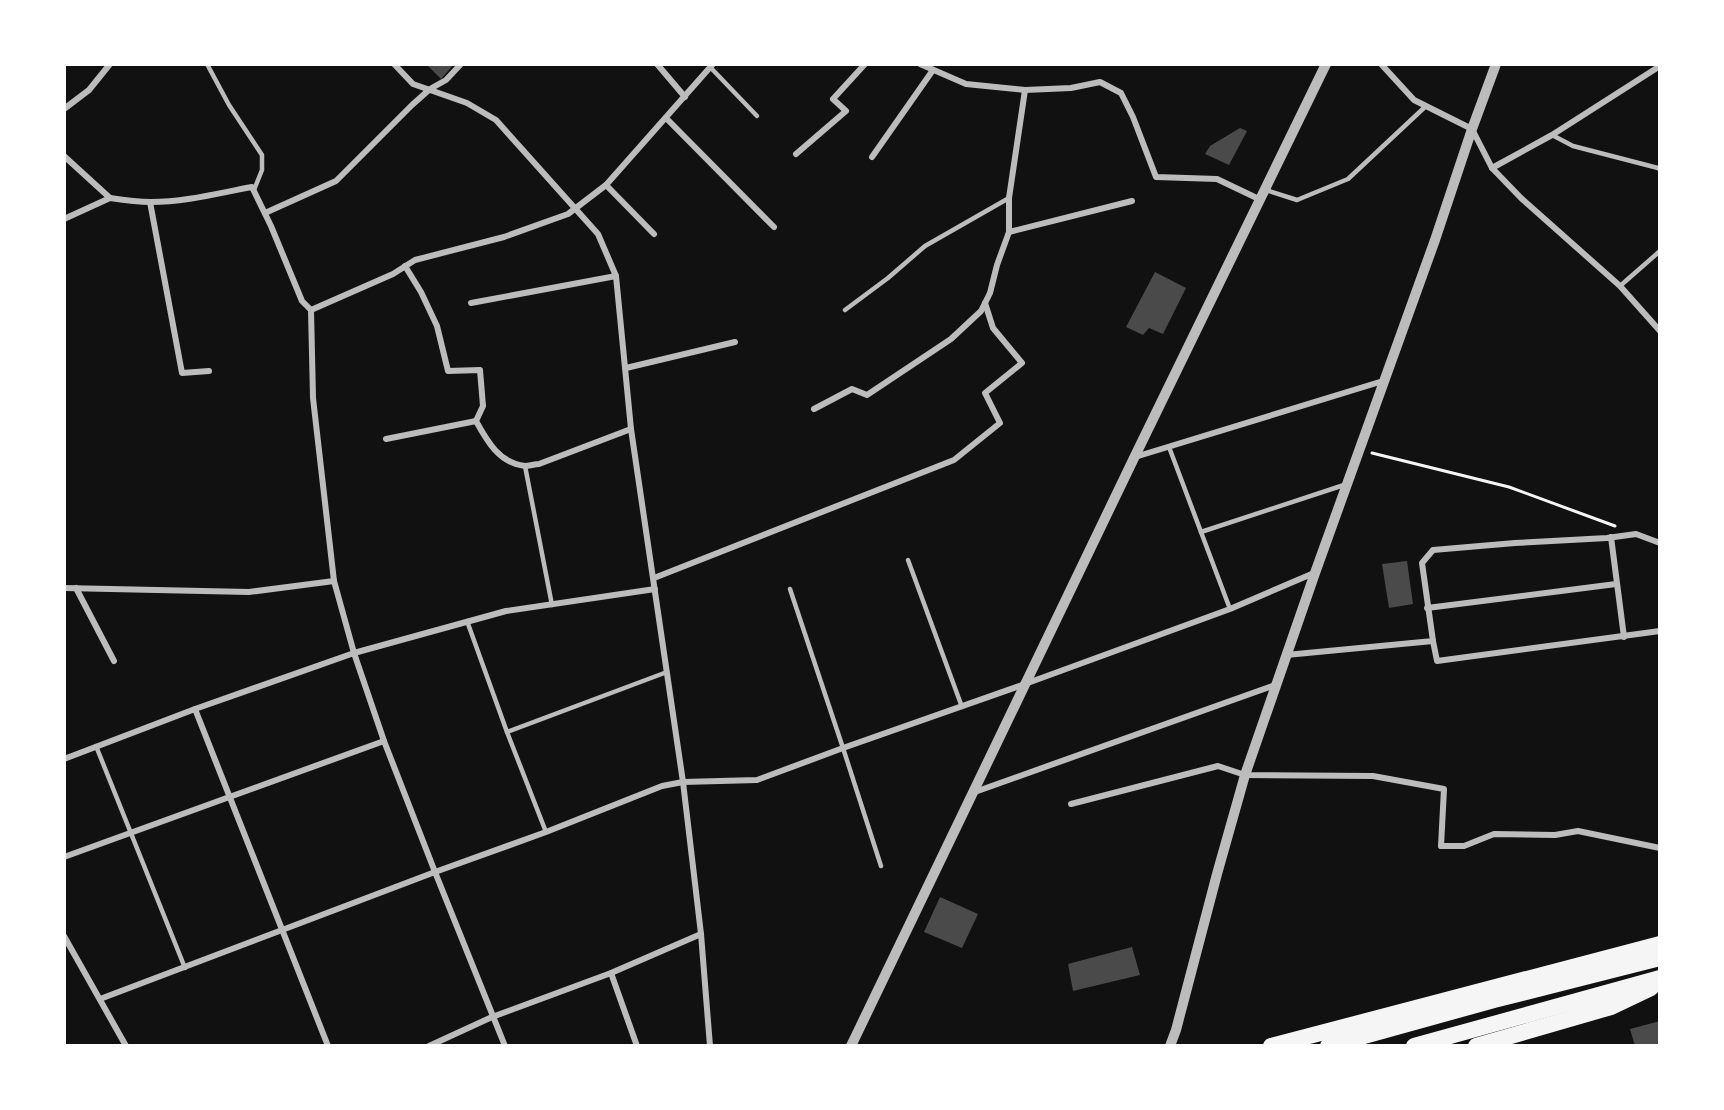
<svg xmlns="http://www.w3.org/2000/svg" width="1724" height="1110" viewBox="0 0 1724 1110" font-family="Barlow,sans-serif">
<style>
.building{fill:#4a4a4a}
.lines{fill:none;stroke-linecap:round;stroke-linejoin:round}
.path{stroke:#f5f5f5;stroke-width:3}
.service{stroke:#bcbcbc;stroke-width:4.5}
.minor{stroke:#bcbcbc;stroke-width:6}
.tertiary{stroke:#bcbcbc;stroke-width:10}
.trunk{stroke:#f5f5f5;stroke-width:16}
</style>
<rect width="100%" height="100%" fill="#111"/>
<!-- building -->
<g class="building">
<path d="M426 64H454L441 79Z"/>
<path d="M1240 128 1247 131 1229 165 1205 154 1210 146Z"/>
<path d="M1155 272 1186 288 1163 334 1149 328 1143 335 1126 327Z"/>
<path d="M1407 561 1413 604 1389 608 1382 564Z"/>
<path d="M940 897 978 914 962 948 924 932Z"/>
<path d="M1132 947 1140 975 1073 991 1068 964Z"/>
<path d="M1660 1021V1046H1635L1630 1029Z"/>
</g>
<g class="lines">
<!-- path -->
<path class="path" d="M1372 453 1509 487 1615 526"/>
<!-- service -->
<g class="service">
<path d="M207 64 229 105 262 155V170L254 190"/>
<path d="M711 68 757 116"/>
<path d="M1552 135 1573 146 1658 168 1660 170"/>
<path d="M1266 190 1297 200 1348 179 1426 106"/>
<path d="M1620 286 1660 251"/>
<path d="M845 310 888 278 925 246 1009 198"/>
<path d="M1169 447 1230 609"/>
<path d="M525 466 552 605"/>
<path d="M1201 532 1344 485"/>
<path d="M908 560 962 707"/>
<path d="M790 589 843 748 881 866"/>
<path d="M467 621 507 732 667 672"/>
<path d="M507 732 546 832"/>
<path d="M96 746 185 968"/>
</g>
<!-- minor -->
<g class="minor">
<path d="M394 64 413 84 467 103 496 120 598 234 616 276 631 429 683 782 701 934 710 1046"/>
<path d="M657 64 685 97"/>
<path d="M920 64 966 84 1025 90 1071 88 1100 82 1121 93 1133 117 1156 177 1217 179 1261 200"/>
<path d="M1381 64 1414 100 1472 129 1492 168 1521 198 1620 286 1660 331"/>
<path d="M64 109 89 90 110 64"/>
<path d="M666 118 774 227"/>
<path d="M796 154 846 111 833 99 865 64"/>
<path d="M64 156 110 198 64 219"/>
<path d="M872 157 933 70"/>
<path d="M1492 168 1552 135 1660 66"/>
<path d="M606 185 654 234"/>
<path d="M110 198C123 200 138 202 151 202 185 202 219 193 252 187L271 226 302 301 311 310 313 398 334 581 354 653 384 741 435 872 505 1046"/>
<path d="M150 202 182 373 209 371"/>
<path d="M265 213 336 181 412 105 430 89 446 80 461 64"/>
<path d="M1009 232 1132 201"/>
<path d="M405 266 421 292 437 326 448 371 480 370 483 406 476 421C487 441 499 463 525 466 529 466 535 464 539 464L631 429"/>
<path d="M471 303 616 276"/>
<path d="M311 310 393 274 415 260 504 237 568 214 606 185 713 64"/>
<path d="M626 368 735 342"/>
<path d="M814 409 852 389 867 395 951 339 981 311 990 293 997 265 1009 232V198L1025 90"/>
<path d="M386 439 476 421"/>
<path d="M1135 457 1383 381"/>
<path d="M1611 537 1624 637"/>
<path d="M654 578 954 460 1000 423 985 393 1022 363 993 328 985 303"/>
<path d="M64 588 249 592 334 581"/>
<path d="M76 588 114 661"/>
<path d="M1427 608 1616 584"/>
<path d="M1433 641 1437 661 1660 631"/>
<path d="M1286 655 1433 641 1422 563 1433 550 1515 543 1607 538 1636 534 1660 543"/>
<path d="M195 709 328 1046"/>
<path d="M64 759 195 709 354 653 506 611 655 589"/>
<path d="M972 793 1275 685"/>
<path d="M1071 804 1218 766 1245 775 1373 776 1444 789 1441 846H1464L1494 834 1555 835 1578 831 1660 848"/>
<path d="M64 857 384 741"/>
<path d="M64 936 126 1046"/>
<path d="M611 973 637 1046"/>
<path d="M100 999 435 872 546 832 662 786 683 782 757 780 843 748 1025 684 1230 609 1314 573"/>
<path d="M429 1046 492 1017 611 973 701 934"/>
</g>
<!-- tertiary -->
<g class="tertiary">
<path d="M851 1046 1134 458 1326 64"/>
<path d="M1170 1046 1176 1030 1217 874 1245 775 1315 573 1435 240 1472 129 1496 64"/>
</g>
<!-- trunk -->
<g class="trunk">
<path d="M1271 1046 1660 944"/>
<path d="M1328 1046 1494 1000 1660 958"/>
<path d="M1414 1046 1660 978"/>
<path d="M1476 1046 1611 1007 1651 988"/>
</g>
</g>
<!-- border -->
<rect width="1724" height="1110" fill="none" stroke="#ffffff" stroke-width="132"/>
</svg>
